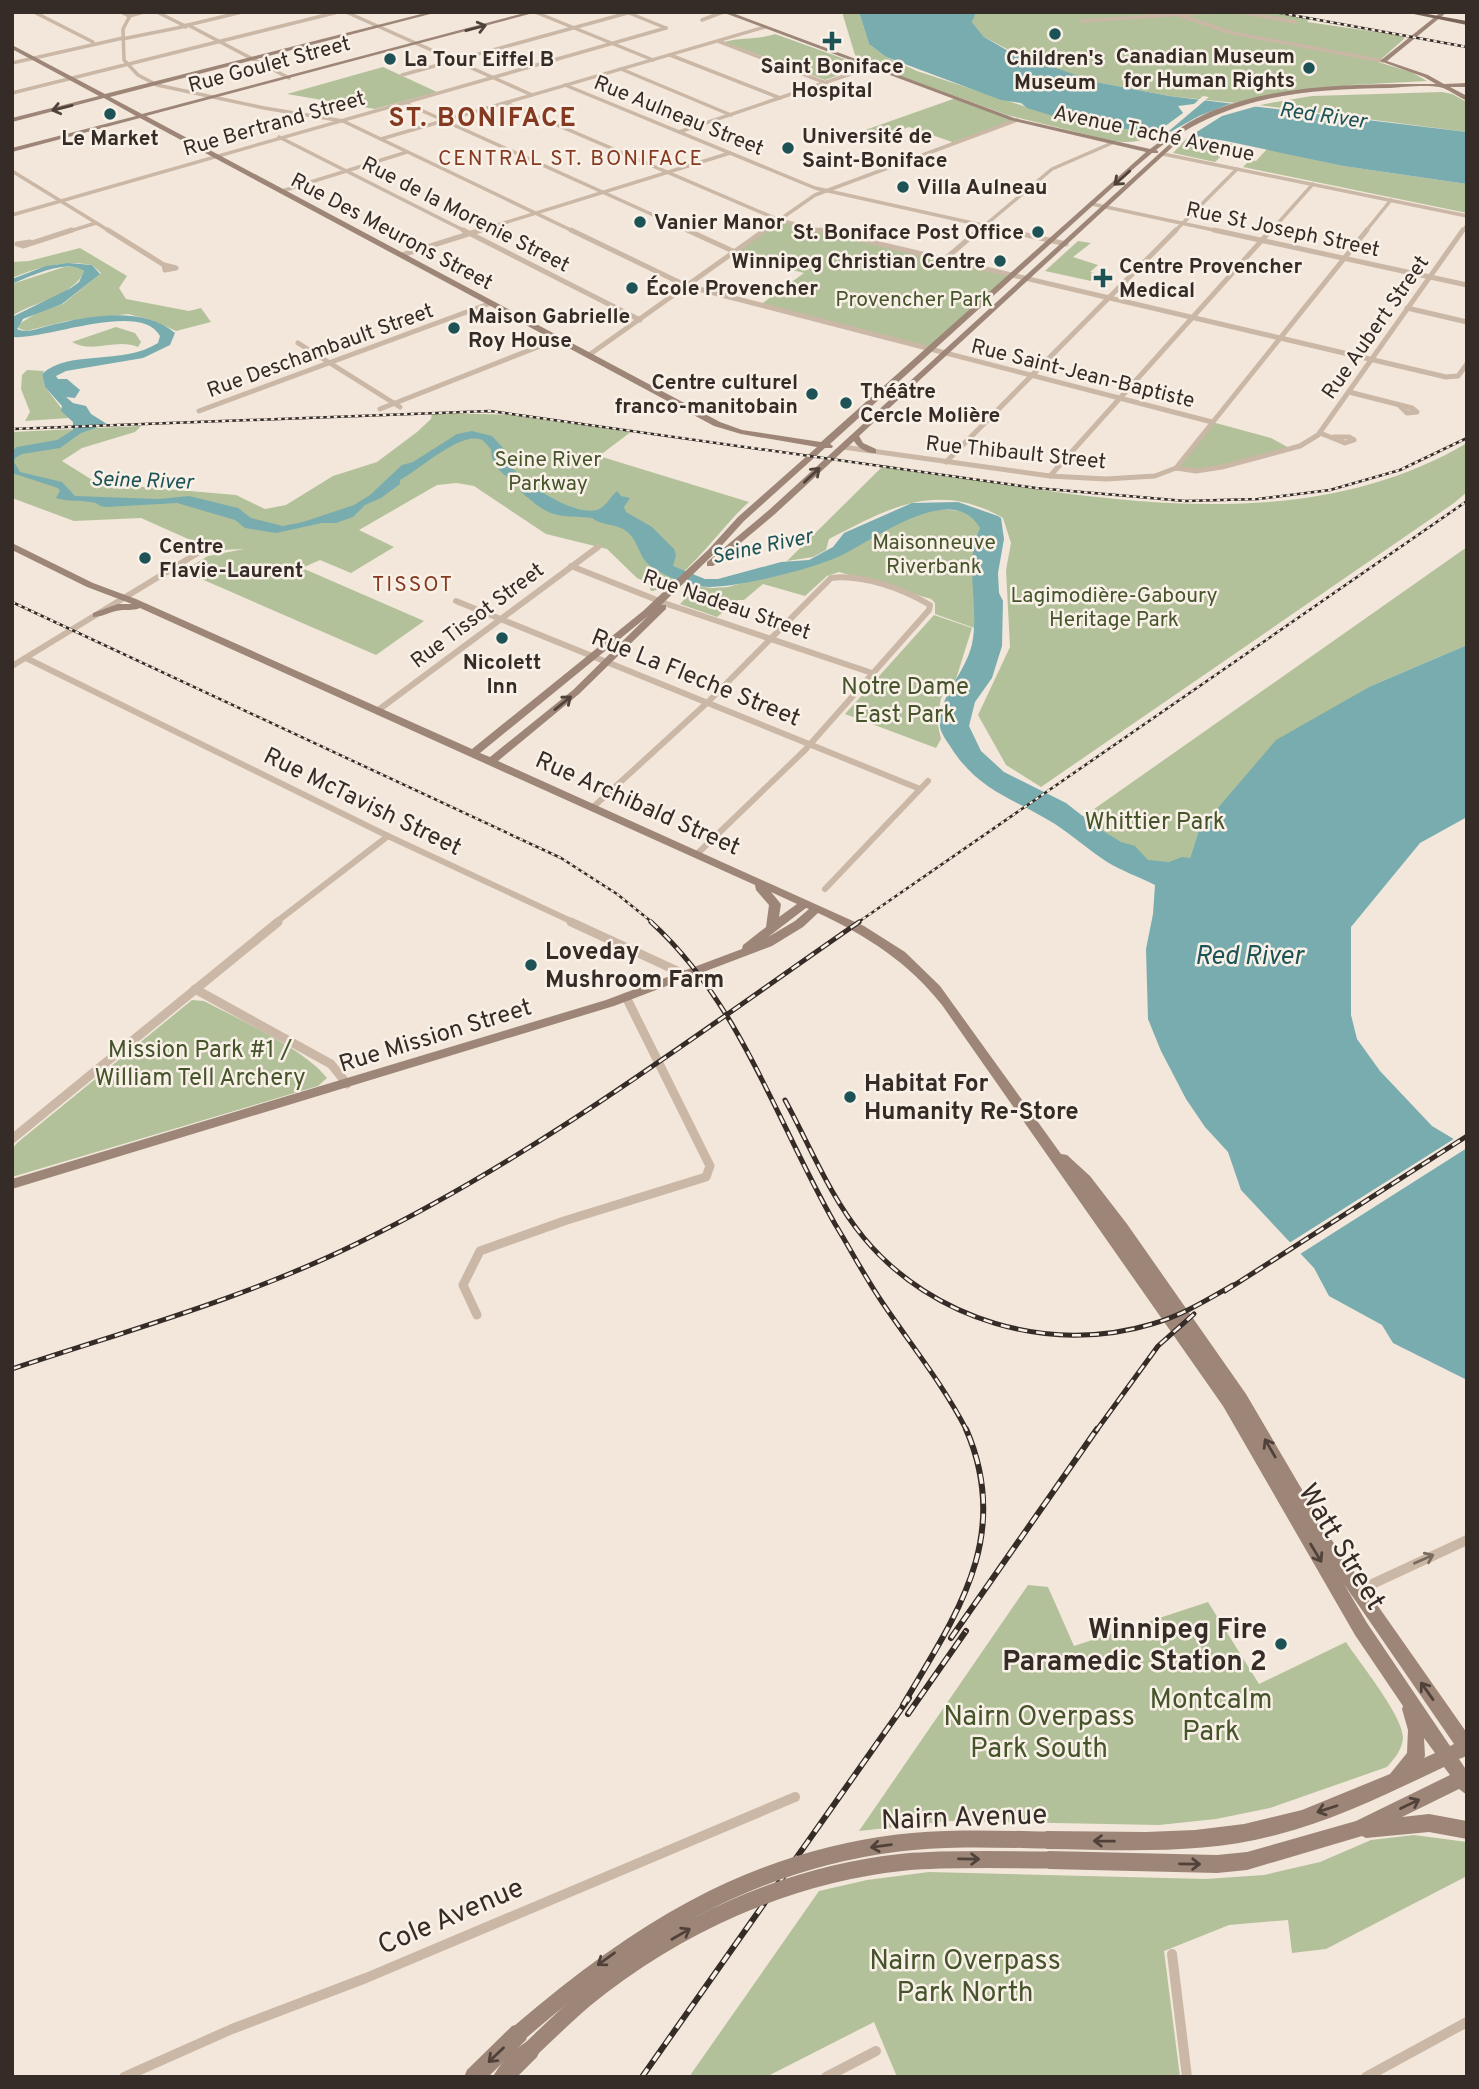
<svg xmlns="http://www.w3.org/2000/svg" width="1479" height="2089" viewBox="0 0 1479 2089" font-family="Overpass,sans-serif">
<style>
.green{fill:#b3c19a}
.water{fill:#79acaf}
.pier{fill:#f2e7da}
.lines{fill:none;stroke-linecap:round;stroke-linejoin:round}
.street-far4{stroke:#cab7a6;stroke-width:3.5}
.street-far3{stroke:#cab7a6;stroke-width:5}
.street-far2{stroke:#cab7a6;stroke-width:6}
.street-far1{stroke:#cab7a6;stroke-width:9}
.street{stroke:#cab7a6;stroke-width:10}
.secondary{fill:#9d8678;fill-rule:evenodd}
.primary{fill:#786358;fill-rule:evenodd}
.rail-far2-casing{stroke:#362c27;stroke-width:2.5}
.rail-far1-casing{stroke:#362c27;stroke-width:5}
.rail-casing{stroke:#362c27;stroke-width:6}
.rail-far2{stroke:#f9f1e7;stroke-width:2;stroke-dasharray:3.5;stroke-linecap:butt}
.rail-far1{stroke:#f9f1e7;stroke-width:2.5;stroke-dasharray:9;stroke-linecap:butt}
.rail{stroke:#f9f1e7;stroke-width:3.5;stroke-dasharray:10;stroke-linecap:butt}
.secondary-bridge{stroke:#9d8678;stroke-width:17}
.oneway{stroke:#50423b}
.oneway2{stroke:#796b60}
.poi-dot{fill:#1d5357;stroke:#f9f1e7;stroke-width:2.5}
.labels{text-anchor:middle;stroke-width:5;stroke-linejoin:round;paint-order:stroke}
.far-poi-label{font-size:21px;font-weight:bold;fill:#362c27;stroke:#f9f1e7;text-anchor:start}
.far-street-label{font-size:21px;fill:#362c27;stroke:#f9f1e7}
.far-water-label{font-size:21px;font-style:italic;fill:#1d5357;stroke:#f9f1e7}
.far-neighbourhood-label{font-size:21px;letter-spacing:2px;fill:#853920;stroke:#f9f1e7}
.far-park-label{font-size:21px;fill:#45542b;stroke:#f9f1e7}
.street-label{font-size:24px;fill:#362c27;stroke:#f9f1e7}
.park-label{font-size:24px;fill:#45542b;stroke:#f9f1e7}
.poi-label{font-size:24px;font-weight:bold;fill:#362c27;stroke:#f9f1e7;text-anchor:start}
.far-district-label{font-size:26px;font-weight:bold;letter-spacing:2px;fill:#853920;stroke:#f9f1e7}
.water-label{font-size:26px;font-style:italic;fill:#1d5357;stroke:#f9f1e7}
.near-street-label{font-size:28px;fill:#362c27;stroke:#f9f1e7}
.near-poi-label{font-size:28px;font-weight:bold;fill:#362c27;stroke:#f9f1e7;text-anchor:end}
.near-park-label{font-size:28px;fill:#45542b;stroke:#f9f1e7}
</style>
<rect width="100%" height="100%" fill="#f2e7da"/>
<!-- green -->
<g class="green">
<path d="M842 12H859L869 44 886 57 917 71 1066 120 1106 128 1156 131C1143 143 1130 143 1113 141L1007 115 892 73 855 55Z"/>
<path d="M974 12H1272L1309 19 1307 22 1398 35 1405 38 1378 62 1411 72 1427 81 1351 85 1236 103 1169 96 1096 82 1032 62 984 37 972 22Z"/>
<path d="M775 34 864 66 825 80 724 42C742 37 757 40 775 34Z"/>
<path d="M383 67 437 92 375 109 287 94Z"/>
<path d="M1442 92 1452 94 1467 102V132L1258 105 1312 96Z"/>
<path d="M956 98 1017 120 955 143 909 127 868 141 851 135Z"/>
<path d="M1188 137 1234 144 1215 162 1173 153Z"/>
<path d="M1267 149 1343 166 1467 184V213L1243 167 1250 160 1256 161Z"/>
<path d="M779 220 1011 275 930 350 760 305 804 273 731 254Z"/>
<path d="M1078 241 1091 243 1073 257 1098 265 1090 272 1097 274 1091 281 1045 271Z"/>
<path d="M80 248 127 276 119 288 126 299 189 311 201 308 211 322 176 331 154 321 128 314 67 321 26 331 18 328 19 324 40 311 63 304 101 273 92 265C64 260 39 267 12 278V262L29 261Z"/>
<path d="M64 267H79L84 271C75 296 33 302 12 316V284Z"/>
<path d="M116 327 135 333 141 342 138 347C116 338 93 354 72 342Z"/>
<path d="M27 370 44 371 42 374 45 387 69 418 25 421 30 412 21 389 22 375Z"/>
<path d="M432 413 525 415 632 431 599 456 749 502C725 522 678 591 651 591L648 583 637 578 607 549 546 534 474 486 457 483 437 485 359 530 394 547 351 573 320 560 302 568 424 621 376 655 183 571 208 556 244 549 220 550 204 546 141 518 74 521 12 498V432L141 426 135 432 82 448 62 461 97 483 236 495 265 509 286 505 333 476 377 462 417 432 431 419Z"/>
<path d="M1212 422 1271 438 1291 449 1202 471 1176 468Z"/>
<path d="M1467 443V492L1454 503 1041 787 1006 765 978 715 1010 647 1006 570 1011 543 1003 518C937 480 889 508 829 539L826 550 813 557 787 561 884 465C1071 494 1293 546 1467 443Z"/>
<path d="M937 509 962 511 980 521 977 629 935 614V603L931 599 839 572 827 576 805 596 763 584 744 600H738L717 617 680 604 697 586 712 588 728 587 833 557 904 517Z"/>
<path d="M1467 547V645L1371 686 1199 830 1190 858 1166 875 1077 821Z"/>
<path d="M934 615 972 628 956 679 941 698 937 721 941 739 936 748 845 714Z"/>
<path d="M192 1000 204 1001C238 1019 305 1049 327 1078L318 1086 12 1177V1149L17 1143Z"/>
<path d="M1028 1585 1048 1587 1074 1646 1208 1602 1259 1684 1346 1642C1359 1662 1404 1717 1403 1738 1402 1750 1395 1758 1387 1767L1270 1808 1216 1819 1159 1825 950 1821 859 1831Z"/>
<path d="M1414 1835 1467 1842V1876L1326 1949 1292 1953 1288 1920 1229 1925 1164 1951 1180 2077H897L874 2022 766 2077H689L819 1891 867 1880 929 1872 1206 1879 1264 1875 1320 1862 1371 1840Z"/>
</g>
<!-- water -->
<g class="water">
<path d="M859 12H976L972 22 984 37 1010 52 1096 82 1169 96 1467 132V184L1343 166 1226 141 1156 131 1106 128 1066 120 1027 108 1021 103 1001 100 886 57 869 44Z"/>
<path d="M68 263 92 265 100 274 62 304 23 319 17 329C28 334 38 328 48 326 86 316 143 305 175 333L170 345 143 358 66 371 56 376 58 379H67L80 390 75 398 66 397 73 403 86 406 91 414 107 424 81 433 60 448 22 454 15 458 14 462 20 472 62 482 75 496 159 499 189 496 238 508 251 518 283 526 303 522 354 505 370 495 402 465 413 462 457 434 472 431 492 436 504 449 502 454C513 477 571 517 597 510 606 507 610 497 617 491L621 496 630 498 624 507 626 512 652 527 674 549 676 555 673 566 705 579H718L781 562 809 560 833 547 844 533 912 503 958 502 998 516 1001 518 1004 539 998 573 999 593 1003 601 1002 646 992 678 975 702 969 726 981 751 1004 772 1066 803 1098 828 1121 842 1135 846 1148 860 1169 862 1182 857 1190 858 1199 830 1276 740 1371 686 1467 645V817L1420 843 1351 927V1015L1357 1039 1380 1071 1432 1126 1467 1147V1380L1393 1343 1382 1325 1329 1296 1314 1268 1241 1190 1228 1152 1205 1127 1186 1099 1161 1051 1148 1019 1146 949 1153 914 1155 885C1139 877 1122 871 1107 862 1089 850 1073 836 1055 824 1013 798 978 791 950 746 946 740 941 733 940 727 938 695 965 675 972 644 980 605 963 565 980 528 951 477 867 546 833 559 803 571 739 587 709 587 692 587 657 574 646 562 638 552 637 539 626 531 616 523 601 526 592 518 566 515 555 520 533 502 527 496 520 494 519 486 505 475 491 468 491 449 487 446 485 440 479 439 457 434 418 471 400 480V484L381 498 365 505 353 517 336 523H322L276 533 245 528 235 520 177 503 107 507C98 507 100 503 91 502 78 500 69 502 56 498L60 491 58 488 12 473V451L17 447 57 440 73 430V422L61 411 62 406 45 387 42 374C69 349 122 366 158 343L160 336C141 300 45 340 12 337V317L71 288 79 282 84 271C67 258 29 277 12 284V279L46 266Z"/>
</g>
<!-- pier -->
<g class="pier">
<path d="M1203 96 1209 97 1163 136 1199 116 1227 105 1246 100 1268 103 1222 116 1184 140 1153 135 1183 113 1178 106 1194 104Z"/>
<path d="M1457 1137 1467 1143V1148L1297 1256 1286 1245Z"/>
</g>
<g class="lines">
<!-- street-far4 -->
<g class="street-far4">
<path d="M34 12 93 42"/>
<path d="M121 12 129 16 144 12"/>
<path d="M132 12 123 29 124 60 138 75 157 85 264 108 343 121 575 232"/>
<path d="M157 12 183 25"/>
<path d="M346 12 532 95"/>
<path d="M535 12 653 60"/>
<path d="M1241 12 1295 22"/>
<path d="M629 13 666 28"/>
<path d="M1179 15 1232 33 1383 61"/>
<path d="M702 20 723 12"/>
<path d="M1082 21 1214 12"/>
<path d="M188 25 242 12"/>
<path d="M186 27 181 26 188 25 289 78"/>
<path d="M122 39 182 27"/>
<path d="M718 41 826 83"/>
<path d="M670 55 780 98"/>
<path d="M12 63 123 38"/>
<path d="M621 69 731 115"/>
<path d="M402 75 631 12"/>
<path d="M565 85 815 188 1013 232"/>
<path d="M12 93 338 12"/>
<path d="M403 102 691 232"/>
<path d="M506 103 779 220 827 232"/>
<path d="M679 132 871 67"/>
<path d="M279 137 467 232"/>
<path d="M381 139 765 27"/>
<path d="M1163 154 1467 216"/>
<path d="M12 171 111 232"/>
<path d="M282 191 407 152"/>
<path d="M1092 204 1223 232"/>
<path d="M12 215 666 28"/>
<path d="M67 232 96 223"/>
<path d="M475 232 730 153"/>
<path d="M762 232 815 195 1017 120"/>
<path d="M977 232 1052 169 1112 143"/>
<path d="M1174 232 1237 169"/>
<path d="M1270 232 1313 184"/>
<path d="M1365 232 1391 200"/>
<path d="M1462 232 1467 225"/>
</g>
<!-- street-far3 -->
<g class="street-far3">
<path d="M108 230 164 265"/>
<path d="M463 230 640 320"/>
<path d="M571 230 687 286 1212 422"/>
<path d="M687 230 735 252"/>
<path d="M820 230 1446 377 1458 376 1467 364"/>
<path d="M1005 230 1066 244"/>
<path d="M1214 230 1467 285"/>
<path d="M30 242 17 244 23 246 72 230"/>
<path d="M402 255 481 230"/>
<path d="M945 259 979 230"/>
<path d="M164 265 176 268 165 270Z"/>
<path d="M1407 308 1467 322"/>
<path d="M298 343 400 407"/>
<path d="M589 355 765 230"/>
<path d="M1349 392 1412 408 1417 412 1407 413 1399 405"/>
<path d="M380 409 558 339"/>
<path d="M199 411 491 303"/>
<path d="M1320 433 1345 443 1354 440 1349 437H1334"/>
<path d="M843 447 1050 476 1106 479 1155 476 1176 468 1196 471 1222 467 1300 446 1318 435 1463 230"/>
<path d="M946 462 1176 230"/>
<path d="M1176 468 1367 230"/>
<path d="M1050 476 1271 230"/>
</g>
<!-- street-far2 -->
<g class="street-far2">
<path d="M571 566 667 604 872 673"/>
<path d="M456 601 920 789"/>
<path d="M26 658 388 836 575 923"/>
<path d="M12 666 201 551"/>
<path d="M377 711 598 547"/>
<path d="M592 808 708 702 831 578C863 574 903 589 930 605L929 610 805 750 697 854"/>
<path d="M825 889 928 781"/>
<path d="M275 923 388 836"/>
</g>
<!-- street-far1 -->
<g class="street-far1">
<path d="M571 922 686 975"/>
<path d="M195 989 331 1064 347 1084"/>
<path d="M12 1139 278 922"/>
<path d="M477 1315 463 1285 480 1251 564 1221 706 1177 710 1166 626 997"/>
</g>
<!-- street -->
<g class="street">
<path d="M1355 1592 1467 1540"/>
<path d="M1172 1954 1187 2077"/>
<path d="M124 2077 232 2029 366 1978 795 1797"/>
<path d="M826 2077 876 2051"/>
<path d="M1366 2077 1467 2022"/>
</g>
<!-- secondary -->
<g class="secondary">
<path d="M429 12H438L110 97 142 114 528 12H537L146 116 720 422 742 430 821 442 1146 152 1010 120 722 12H730L1014 118 1150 149C1170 134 1190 120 1214 110 1284 83 1361 84 1436 84L1424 77 1380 61 1441 12H1447L1387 61 1428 75 1444 84 1467 83V87H1450L1467 96V101C1459 97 1451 91 1443 88 1431 84 1403 87 1390 88 1301 89 1229 96 1156 150L1158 151V153H1152L1132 170 830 444 833 446 832 448H825L744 521 714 554 661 605H666V609L579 694 498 761 864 926 905 952 940 986 1061 1154 1067 1155 1090 1176 1127 1224 1246 1394 1331 1539 1467 1733V1756L1459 1759 1465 1768H1467V1795L1459 1789 1402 1817 1429 1814 1467 1821V1839L1429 1832 1366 1838 1362 1836 1247 1870 1217 1873 1049 1869 1043 1866 1040 1860 1043 1854 1049 1851 1217 1855 1247 1852 1356 1821 1450 1775 1444 1767C1389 1793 1335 1820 1276 1835 1202 1855 1122 1850 1047 1849L1041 1846 1038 1840 1041 1834 1047 1831 1146 1832 1195 1830 1244 1824 1302 1810 1390 1774 1407 1753 1408 1730 1402 1709 1403 1706 1355 1635 1223 1406 942 1005C908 962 867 936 818 913L803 927 772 946 614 1006 12 1189V1179L606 1000 742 949 743 945 766 927 769 905 756 890 755 885 140 608C133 611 124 609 116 611 108 613 101 617 93 617V613L118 604H132L87 587 12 550V543L93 583 136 599 472 749 643 611 708 550 738 517 817 447 741 434 714 426 140 118 12 152V148L136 116 104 98 12 122V118L99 96 12 49V45L105 94ZM648 616 573 690 490 757 480 753ZM771 892 797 904 779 917 781 904ZM806 908 809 909 795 921 768 937ZM1344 1584 1454 1744 1450 1746 1367 1623ZM1424 1738 1435 1753 1424 1758 1425 1756Z"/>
<path d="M1174 140 1179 141 859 436 863 443 876 449V453C868 454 858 448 854 441L775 514 713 566H707V562L769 510Z"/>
<path d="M519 2024 526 2026 528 2033 526 2040 488 2077H464L467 2070 512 2026Z"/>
<path d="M530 2040 537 2043 540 2050 537 2057 517 2077H493C499 2064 517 2046 530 2040Z"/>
</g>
<!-- primary -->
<path class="primary" d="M1404 12H1416L1467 21V25Z"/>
<!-- rail-far2 casing -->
<g class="rail-far2-casing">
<g id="rail-far2">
<path d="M1275 12 1467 47"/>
<path d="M12 429 490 411 1036 488 1185 501 1258 499 1330 490 1400 470 1467 438"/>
<path d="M12 602 561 858 617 894 653 923"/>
<path d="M857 923 1467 501"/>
</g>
</g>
<!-- rail-far1 casing -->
<g class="rail-far1-casing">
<g id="rail-far1">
<path d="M651 922C741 1004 776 1121 835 1224 851 1250 865 1277 882 1302 911 1345 943 1384 967 1431"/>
<path d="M785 1100C810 1146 830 1197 864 1238 932 1320 1050 1355 1152 1324 1181 1316 1207 1300 1233 1285"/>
<path d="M1225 1291 1467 1136"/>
<path d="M12 1369C129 1330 249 1297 360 1242 538 1155 697 1034 859 922"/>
<path d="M1096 1431 1158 1346 1194 1314"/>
</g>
</g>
<!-- rail casing -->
<g class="rail-casing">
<g id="rail">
<path d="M951 1638 1097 1429"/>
<path d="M903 1705C956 1615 1013 1537 966 1429"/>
<path d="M908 1714 966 1631"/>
<path d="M642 2077 909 1698"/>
</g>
</g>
<!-- rail-far2 -->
<use href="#rail-far2" class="rail-far2"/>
<!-- rail-far1 -->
<use href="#rail-far1" class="rail-far1"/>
<!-- rail -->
<use href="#rail" class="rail"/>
<!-- secondary-bridge -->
<g class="secondary-bridge">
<path d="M519 2033C632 1935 746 1862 898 1843 947 1837 997 1839 1047 1840"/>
<path d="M530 2050C548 2033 566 2015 585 1999 676 1925 788 1874 905 1862 953 1858 1001 1860 1049 1860"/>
</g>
</g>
<!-- one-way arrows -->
<defs><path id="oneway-shaft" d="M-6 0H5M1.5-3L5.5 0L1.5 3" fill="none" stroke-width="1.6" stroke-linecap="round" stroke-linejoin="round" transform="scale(1.75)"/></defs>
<g class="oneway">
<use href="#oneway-shaft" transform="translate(476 28) rotate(-15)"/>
<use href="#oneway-shaft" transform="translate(62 108) rotate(166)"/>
<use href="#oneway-shaft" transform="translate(1122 178) rotate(138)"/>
<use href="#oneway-shaft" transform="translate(812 475) rotate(-43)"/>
<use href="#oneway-shaft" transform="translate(563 703) rotate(-39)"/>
<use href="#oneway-shaft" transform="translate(1270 1448) rotate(-120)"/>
<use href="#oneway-shaft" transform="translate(1316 1553) rotate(59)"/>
<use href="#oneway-shaft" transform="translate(1427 1691) rotate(-125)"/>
<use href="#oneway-shaft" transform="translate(1410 1804) rotate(-26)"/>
<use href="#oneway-shaft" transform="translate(1327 1809) rotate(162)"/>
<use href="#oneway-shaft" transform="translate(1104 1841) rotate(-179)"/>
<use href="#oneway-shaft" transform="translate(881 1846) rotate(172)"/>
<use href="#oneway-shaft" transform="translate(969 1859) rotate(1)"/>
<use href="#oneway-shaft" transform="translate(1190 1864) rotate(1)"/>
<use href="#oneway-shaft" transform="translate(681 1934) rotate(-30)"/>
<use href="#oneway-shaft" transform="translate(606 1959) rotate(144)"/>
<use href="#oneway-shaft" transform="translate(496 2055) rotate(136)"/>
</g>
<use class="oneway2" href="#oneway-shaft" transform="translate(1424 1559) rotate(-24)"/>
<!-- markers -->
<g class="poi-dot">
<circle cx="1055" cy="34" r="7"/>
<path d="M828.5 30.5h7v7h7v7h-7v7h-7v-7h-7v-7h7z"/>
<circle cx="390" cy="59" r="7"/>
<circle cx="1309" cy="68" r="7"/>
<circle cx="110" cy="114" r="7"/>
<circle cx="788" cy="148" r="7"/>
<circle cx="903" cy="187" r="7"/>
<circle cx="640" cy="222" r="7"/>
<circle cx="1038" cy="232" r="7"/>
<circle cx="1000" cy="261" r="7"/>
<path d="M1099.5 267.5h7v7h7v7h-7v7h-7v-7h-7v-7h7z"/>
<circle cx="632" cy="288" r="7"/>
<circle cx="454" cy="328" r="7"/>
<circle cx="812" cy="394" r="7"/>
<circle cx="846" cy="403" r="7"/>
<circle cx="145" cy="558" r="7"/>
<circle cx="502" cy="638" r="7"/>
<circle cx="531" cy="965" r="7"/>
<circle cx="850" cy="1097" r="7"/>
<circle cx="1281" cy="1644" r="7"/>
</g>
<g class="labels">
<!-- far-poi labels -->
<g class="far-poi-label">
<text x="1295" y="63" text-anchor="end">Canadian Museum<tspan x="1295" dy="24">for Human Rights</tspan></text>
<text x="1055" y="65" text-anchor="middle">Children's<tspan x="1055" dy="24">Museum</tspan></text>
<text x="404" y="66">La Tour Eiffel B</text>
<text x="832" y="73" text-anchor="middle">Saint Boniface<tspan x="832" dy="24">Hospital</tspan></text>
<text x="802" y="143">Université de<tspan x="802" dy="24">Saint-Boniface</tspan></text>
<text x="110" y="145" text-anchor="middle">Le Market</text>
<text x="917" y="194">Villa Aulneau</text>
<text x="654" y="229">Vanier Manor</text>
<text x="1024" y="239" text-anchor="end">St. Boniface Post Office</text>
<text x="986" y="268" text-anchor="end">Winnipeg Christian Centre</text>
<text x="1119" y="273">Centre Provencher<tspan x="1119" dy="24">Medical</tspan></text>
<text x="646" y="295">École Provencher</text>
<text x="468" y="323">Maison Gabrielle<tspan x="468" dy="24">Roy House</tspan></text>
<text x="798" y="389" text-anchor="end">Centre culturel<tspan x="798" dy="24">franco-manitobain</tspan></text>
<text x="860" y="398">Théâtre<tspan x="860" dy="24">Cercle Molière</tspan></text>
<text x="159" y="553">Centre<tspan x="159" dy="24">Flavie-Laurent</tspan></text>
<text x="502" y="669" text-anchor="middle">Nicolett<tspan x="502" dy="24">Inn</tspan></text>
</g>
<!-- far-street labels -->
<g class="far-street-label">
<text transform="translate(269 64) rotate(-15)" y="7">Rue Goulet Street</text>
<text transform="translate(679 115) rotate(22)" y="7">Rue Aulneau Street</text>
<text transform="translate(274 123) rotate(-16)" y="7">Rue Bertrand Street</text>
<text transform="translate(1154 133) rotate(12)" y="7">Avenue Taché Avenue</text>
<text transform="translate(466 214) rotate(27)" y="7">Rue de la Morenie Street</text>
<text transform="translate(1283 229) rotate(12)" y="7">Rue St Joseph Street</text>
<text transform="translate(392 231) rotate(28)" y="7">Rue Des Meurons Street</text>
<text transform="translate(1375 327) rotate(-55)" y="7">Rue Aubert Street</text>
<text transform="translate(320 350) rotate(-20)" y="7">Rue Deschambault Street</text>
<text transform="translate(1083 373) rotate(14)" y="7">Rue Saint-Jean-Baptiste</text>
<text transform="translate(1016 452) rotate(6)" y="7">Rue Thibault Street</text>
<text transform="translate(727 604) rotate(19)" y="7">Rue Nadeau Street</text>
<text transform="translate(477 615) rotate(-37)" y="7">Rue Tissot Street</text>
</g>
<!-- far-water labels -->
<g class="far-water-label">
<text transform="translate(1323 115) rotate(8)" y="7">Red River</text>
<text transform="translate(142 480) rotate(2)" y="7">Seine River</text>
<text transform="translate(762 546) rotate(-12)" y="7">Seine River</text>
</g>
<!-- far-neighbourhood labels -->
<g class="far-neighbourhood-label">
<text x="571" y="165">CENTRAL ST. BONIFACE</text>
<text x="413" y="591">TISSOT</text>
</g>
<!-- far-park labels -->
<g class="far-park-label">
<text x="914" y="306">Provencher Park</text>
<text x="548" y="466">Seine River<tspan x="548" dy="24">Parkway</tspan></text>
<text x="934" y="549">Maisonneuve<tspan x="934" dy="24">Riverbank</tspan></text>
<text x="1114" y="602">Lagimodière-Gaboury<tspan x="1114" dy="24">Heritage Park</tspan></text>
</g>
<!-- street labels -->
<g class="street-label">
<text transform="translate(696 677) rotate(22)" y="8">Rue La Fleche Street</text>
<text transform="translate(363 801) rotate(26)" y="8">Rue McTavish Street</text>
<text transform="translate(638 803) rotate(24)" y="8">Rue Archibald Street</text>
<text transform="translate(435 1035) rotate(-17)" y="8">Rue Mission Street</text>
</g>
<!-- park labels -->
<g class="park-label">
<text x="905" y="694">Notre Dame<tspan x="905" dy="28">East Park</tspan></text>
<text x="1155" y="829">Whittier Park</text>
<text x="200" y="1057">Mission Park #1 /<tspan x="200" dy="28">William Tell Archery</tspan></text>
</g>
<!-- poi labels -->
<g class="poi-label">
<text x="545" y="959">Loveday<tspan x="545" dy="28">Mushroom Farm</tspan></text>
<text x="864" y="1091">Habitat For<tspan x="864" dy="28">Humanity Re-Store</tspan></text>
</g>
<!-- far-district labels -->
<g class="far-district-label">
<text x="483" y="126">ST. BONIFACE</text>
</g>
<!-- water labels -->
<g class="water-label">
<text x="1249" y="964">Red River</text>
</g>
<!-- near-street labels -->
<g class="near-street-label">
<text transform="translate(1343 1546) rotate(59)" y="10">Watt Street</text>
<text transform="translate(964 1816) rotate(-2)" y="10">Nairn Avenue</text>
<text transform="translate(450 1915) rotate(-23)" y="10">Cole Avenue</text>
</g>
<!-- near-poi labels -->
<g class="near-poi-label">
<text x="1267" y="1638">Winnipeg Fire<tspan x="1267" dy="32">Paramedic Station 2</tspan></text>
</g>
<!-- near-park labels -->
<g class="near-park-label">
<text x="1211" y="1708">Montcalm<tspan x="1211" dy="32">Park</tspan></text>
<text x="1039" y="1725">Nairn Overpass<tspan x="1039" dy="32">Park South</tspan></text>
<text x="965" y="1969">Nairn Overpass<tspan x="965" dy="32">Park North</tspan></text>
</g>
</g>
<!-- border -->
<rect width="1479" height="2089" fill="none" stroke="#362c27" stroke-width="28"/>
</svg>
